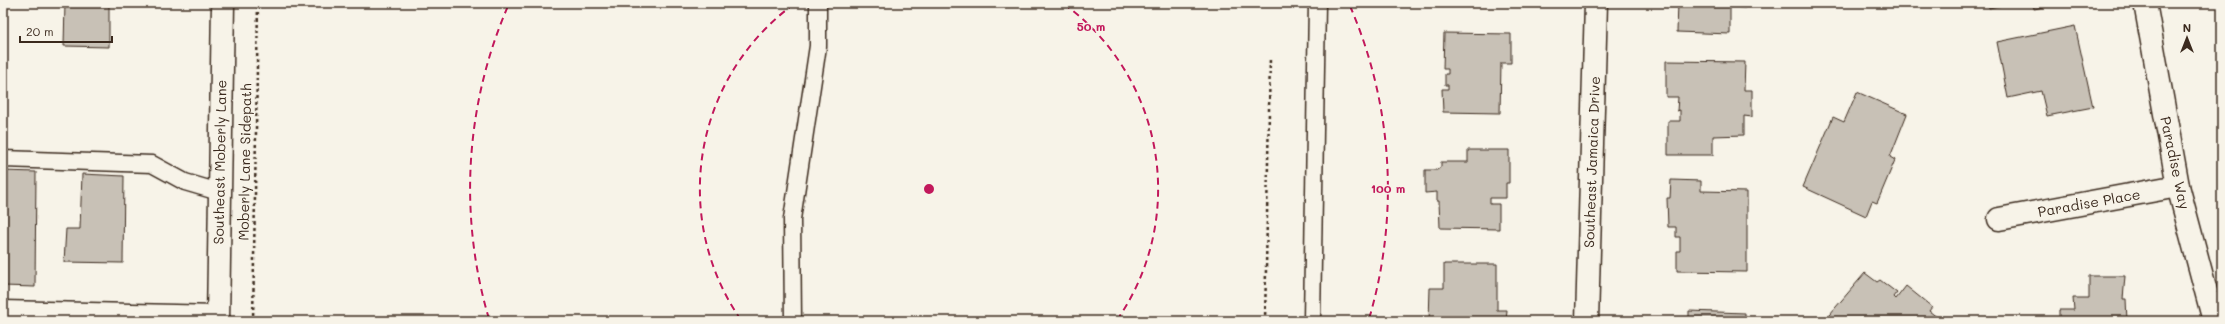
<svg xmlns="http://www.w3.org/2000/svg" width="2225" height="324" viewBox="0 0 2225 324" font-family="Mali,sans-serif">
<style>
.building{fill:#c8c1b6;stroke:#3b2a1e}
.lines{fill:none;stroke-linecap:round;stroke-linejoin:round}
.lane-casing{stroke:#3b2a1e;stroke-width:19}
.street-casing{stroke:#3b2a1e;stroke-width:25}
.secondary-casing{stroke:#3b2a1e;stroke-width:25}
.path{stroke:#3b2a1e;stroke-width:2.5;stroke-dasharray:3 3;stroke-linecap:butt}
.lane{stroke:#f7f3e8;stroke-width:16}
.street{stroke:#f7f3e8;stroke-width:22}
.secondary{stroke:#f7f3e8;stroke-width:22}
.ring{fill:none;stroke:#c2185b;stroke-width:2;stroke-dasharray:7 5}
.labels{text-anchor:middle;stroke-width:3;stroke-linejoin:round;paint-order:stroke}
.street-label{font-size:14px;fill:#3b2a1e;stroke:#f7f3e8}
.centre{fill:#c2185b;stroke:#f7f3e8;stroke-width:2}
.ring-label{font-size:12px;text-anchor:middle;font-weight:bold;fill:#c2185b;stroke:#f7f3e8;stroke-width:3;stroke-linejoin:round;paint-order:stroke}
</style>
<rect width="100%" height="100%" fill="#f7f3e8"/>
<filter id="ink" filterUnits="userSpaceOnUse"><feTurbulence type="fractalNoise" baseFrequency=".025" numOctaves="2"/><feDisplacementMap in="SourceGraphic" scale="8" xChannelSelector="R" yChannelSelector="G"/><feConvolveMatrix kernelMatrix="1 2 1 2 8 2 1 2 1" color-interpolation-filters="sRGB"/></filter>
<g filter="url(#ink)">
<!-- building -->
<g class="building">
<path d="M65 3H109V47L64 46Z"/>
<path d="M1678 3H1745V8L1730 7V34L1677 32Z"/>
<path d="M1988 3H2013L1989 8Z"/>
<path d="M2033 3H2063L2034 9Z"/>
<path d="M2075 26 2093 107 2047 116 2041 91 2008 98 1997 42Z"/>
<path d="M1444 33 1511 34V63H1501L1500 113 1443 112 1442 89H1448V85H1445V74H1448V69H1443Z"/>
<path d="M1666 61 1745 62 1744 90H1752V117L1744 116V135L1713 136V155H1668V121H1680V110L1677 111 1678 97H1666Z"/>
<path d="M1857 92 1907 114 1890 157 1895 160 1877 203 1872 201 1866 216 1803 187 1833 117 1844 122Z"/>
<path d="M1468 150H1509V183H1506V198H1490V204H1499V229L1440 228 1439 201H1437V192L1425 193V170H1437L1441 167V162H1468Z"/>
<path d="M3 171 36 172 35 287 3 286Z"/>
<path d="M82 174 124 176 123 263 64 262 66 229H80Z"/>
<path d="M1671 180 1701 181V191L1747 192V272L1677 271V251H1680V237H1676V227H1668L1667 198H1670Z"/>
<path d="M1444 264H1497V310H1507L1506 321H1429L1430 288H1444Z"/>
<path d="M1865 273 1877 282 1880 280 1897 293 1894 297 1896 299 1906 286 1932 307 1929 311 1942 321H1824Z"/>
<path d="M2089 276H2125L2123 299H2126L2127 321H2059V310H2074L2073 298H2089Z"/>
<path d="M1689 311 1745 313V321H1689Z"/>
</g>
<g class="lines">
<!-- lane casing -->
<g class="lane-casing">
<g id="lane">
<path d="M3 159 152 164 185 182 219 192"/>
<path d="M793 321 792 219 818 46V3"/>
<path d="M1312 321 1317 3"/>
</g>
</g>
<!-- street casing -->
<g class="street-casing">
<g id="street">
<path d="M2145 3 2178 186 2214 321"/>
<path d="M1999 219 2178 186"/>
<path d="M3 312 218 317"/>
<path d="M1587 321 1596 3"/>
</g>
</g>
<!-- secondary casing -->
<g class="secondary-casing">
<path id="secondary" d="M218 321 223 3"/>
</g>
<!-- path -->
<g class="path">
<path d="M253 321 258 3"/>
<path d="M1265 321 1270 57"/>
</g>
<!-- lane -->
<use href="#lane" class="lane"/>
<!-- street -->
<use href="#street" class="street"/>
<!-- secondary -->
<use href="#secondary" class="secondary"/>
</g>
</g>
<!-- distance rings -->
<g class="ring">
<path d="M741 320A229 229 0 0 1 794 4M1064 4A229 229 0 0 1 1117 320"/>
<path d="M489 319A459 459 0 0 1 508 6M1350 6A459 459 0 0 1 1369 319"/>
</g>
<g class="labels">
<!-- street labels -->
<g class="street-label">
<text transform="translate(220 162) rotate(-89)" y="5">Southeast Moberly Lane</text>
<text transform="translate(245 162) rotate(-89)" y="5">Moberly Lane Sidepath</text>
<text transform="translate(1592 162) rotate(-88)" y="5">Southeast Jamaica Drive</text>
<text transform="translate(2175 163) rotate(78)" y="5">Paradise Way</text>
<text transform="translate(2089 203) rotate(-10)" y="5">Paradise Place</text>
</g>
</g>
<circle cx="929" cy="189" r="6" class="centre"/>
<g class="ring-label">
<text x="1091" y="31">50 m</text>
<text x="1388" y="193">100 m</text>
</g>
<!-- margin -->
<rect width="2225" height="324" fill="none" stroke="#f7f3e8" stroke-width="16"/>
<rect x="8" y="8" width="2209" height="308" fill="none" stroke="#3b2a1e" stroke-width="1.5" filter="url(#ink)"/>
<!-- north arrow -->
<g transform="translate(2187 38)" stroke="#f7f3e8" stroke-width="3" paint-order="stroke">
<path d="M0-3L7 15L0 10L-7 15Z" fill="#3b2a1e"/>
<text y="-6" font-size="11" font-weight="bold" text-anchor="middle" fill="#3b2a1e">N</text>
</g>
<!-- scale -->
<path d="M20 36v6h92v-6" fill="none" stroke="#3b2a1e" stroke-width="2"/>
<text x="26" y="36" font-size="12" fill="#3b2a1e" stroke="#f7f3e8" stroke-width="3" paint-order="stroke">20 m</text>
</svg>
